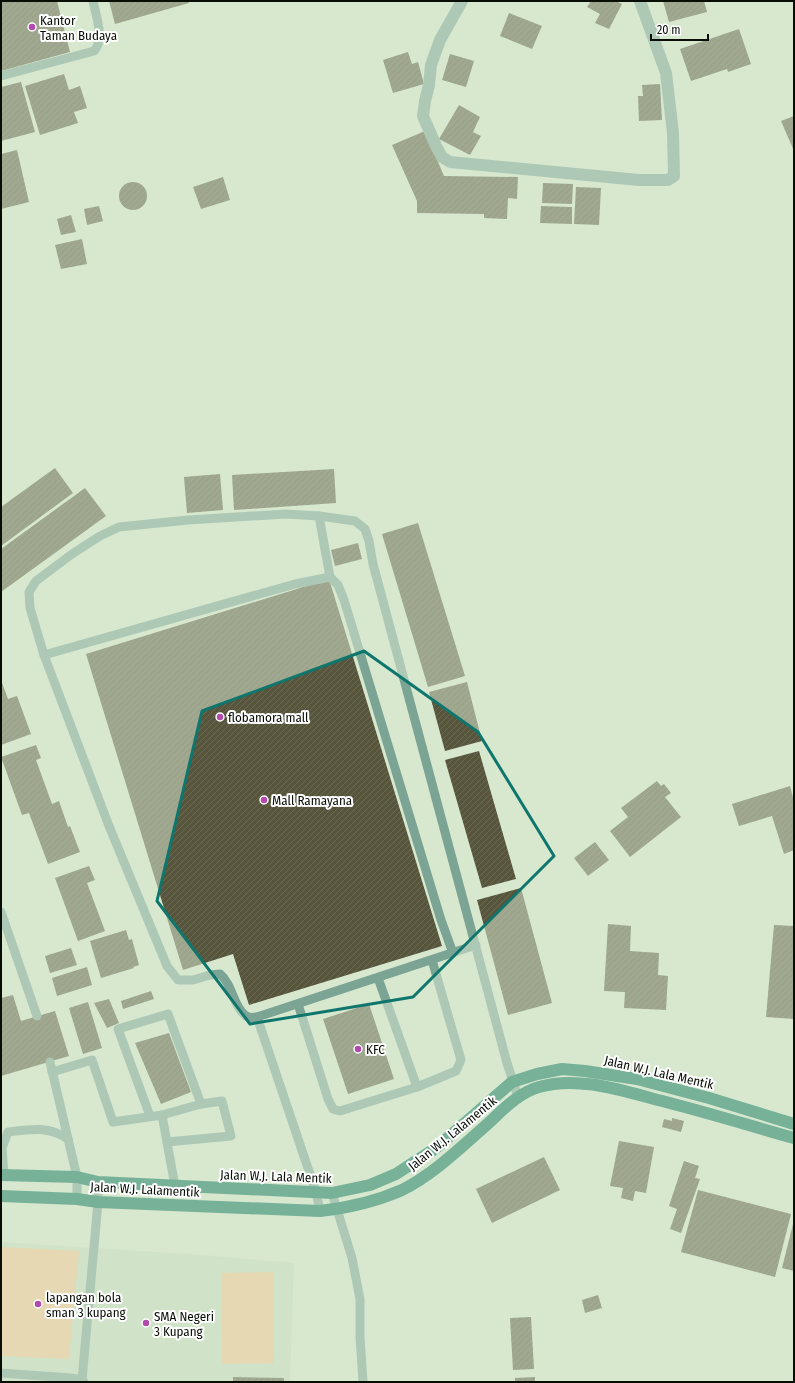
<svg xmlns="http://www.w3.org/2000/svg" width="795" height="1383" viewBox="0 0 795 1383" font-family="'Fira Sans Condensed',sans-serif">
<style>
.built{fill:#c8debf}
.pitch{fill:#f5c58f}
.building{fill:url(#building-hatch)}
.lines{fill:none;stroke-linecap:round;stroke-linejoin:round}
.lane{stroke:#7ba495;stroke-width:9}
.street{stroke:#7ba495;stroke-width:12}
.primary{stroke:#017056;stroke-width:12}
.marked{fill:none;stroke:#0f766e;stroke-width:3;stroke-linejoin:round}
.poi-dot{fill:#b24aae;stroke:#fff;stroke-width:1.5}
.labels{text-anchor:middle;stroke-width:4;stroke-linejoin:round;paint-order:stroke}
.poi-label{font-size:13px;fill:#080e06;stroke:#fff;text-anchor:start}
.street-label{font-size:13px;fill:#080e06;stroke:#fff}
</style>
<defs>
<pattern id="building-hatch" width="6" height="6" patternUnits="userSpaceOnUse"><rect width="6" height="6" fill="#57553c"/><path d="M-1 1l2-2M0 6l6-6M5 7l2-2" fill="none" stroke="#6a6954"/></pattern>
</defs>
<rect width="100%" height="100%" fill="#d7e8cf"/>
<!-- built -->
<path class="built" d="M1 1242 203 1255 294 1263 290 1382H1Z"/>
<!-- pitch -->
<g class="pitch">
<path d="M1 1247 79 1251 69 1359 1 1356Z"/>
<path d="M273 1272 274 1363 222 1364 221 1273Z"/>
</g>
<!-- building -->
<g class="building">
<path d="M1 1H57L70 52 1 71Z"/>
<path d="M109 1H188L189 3 115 24Z"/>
<path d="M591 1H616L622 4 609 29 595 23 600 14 587 7Z"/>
<path d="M663 1H704L707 12 669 22Z"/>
<path d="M509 13 542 26 532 49 500 36Z"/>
<path d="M739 29 751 64 728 72 727 69 691 81 680 49Z"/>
<path d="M408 52 412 64 418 62 424 84 393 93 383 60Z"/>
<path d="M450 54 474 61 466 87 442 80Z"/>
<path d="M64 74 69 90 80 86 87 108 74 112 78 123 40 135 25 86Z"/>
<path d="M21 82 35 132 1 141V87Z"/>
<path d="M660 84 662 120 639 121 638 96H643L642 85Z"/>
<path d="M459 105 480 117 473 132 481 136 470 155 439 139Z"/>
<path d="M794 116V151L781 121Z"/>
<path d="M425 131 444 176 518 177 517 199 508 198 507 219 484 218V214L417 213V201L392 145Z"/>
<path d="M17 150 29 202 1 209V154Z"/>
<path d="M223 177 230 200 201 209 193 187Z"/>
<circle cx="133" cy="196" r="14"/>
<path d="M543 183 573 184 572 204 542 203Z"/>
<path d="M576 187 601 188 599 225 574 224Z"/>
<path d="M99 206 103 221 87 225 84 209Z"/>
<path d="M541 206 572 207V224L540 223Z"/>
<path d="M71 215 76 232 61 235 57 219Z"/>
<path d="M82 239 87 264 61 269 55 245Z"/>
<path d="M55 468 73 493 1 546V507Z"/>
<path d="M334 469 336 503 234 510 232 475Z"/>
<path d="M220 474 223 510 187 513 184 477Z"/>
<path d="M85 488 106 516 1 592V549Z"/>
<path d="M418 523 465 676 428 687 382 534Z"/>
<path d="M358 543 362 559 335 566 331 550Z"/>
<path d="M329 579 442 946 249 1005 233 954 183 970 86 654Z"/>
<path d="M1 680 8 699 17 696 31 734 1 745Z"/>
<path d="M467 682 482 741 445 751 429 692Z"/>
<path d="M36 745 41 758 36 760 52 804 59 801 68 827 70 826 80 852 48 864 29 813 22 815 1 757Z"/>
<path d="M479 751 516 879 482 888 445 760Z"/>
<path d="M657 781 661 786 664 784 671 793 665 797 681 817 630 857 610 831 628 817 621 808Z"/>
<path d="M790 786 794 801V850L784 854 772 816 739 826 732 804Z"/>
<path d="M595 842 609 860 588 876 574 858Z"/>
<path d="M89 866 95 880 87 883 105 931 78 941 55 878Z"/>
<path d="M521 888 552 1003 508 1015 477 900Z"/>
<path d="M608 924 631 926 630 951 659 953 658 975 668 976 666 1010 624 1008 625 992 604 991Z"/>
<path d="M774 925 794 926V1019L766 1017Z"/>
<path d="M126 930 129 940 132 939 139 965 133 967 134 968 101 978 90 941Z"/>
<path d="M71 948 77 965 50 973 45 956Z"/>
<path d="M87 967 92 985 57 996 52 978Z"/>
<path d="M151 991 154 999 123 1009 121 1001Z"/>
<path d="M13 995 21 1021 55 1011 69 1056 1 1076V998Z"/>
<path d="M109 999 119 1023 107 1028 94 1003Z"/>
<path d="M88 1002 102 1048 83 1054 69 1008Z"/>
<path d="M369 1004 394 1079 348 1094 323 1019Z"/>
<path d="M169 1033 191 1092 161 1104 135 1043Z"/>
<path d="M672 1118 684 1121 681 1132 662 1127 664 1119 672 1121Z"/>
<path d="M619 1141 654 1147 646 1193 635 1191 633 1201 621 1198 623 1188 610 1186Z"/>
<path d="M544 1157 560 1190 492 1223 476 1189Z"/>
<path d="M684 1161 699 1166 695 1178 700 1179 681 1233 670 1229 677 1209 669 1206Z"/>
<path d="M698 1190 791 1214 775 1277 681 1252Z"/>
<path d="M793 1224H794V1271L782 1268Z"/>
<path d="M598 1295 602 1308 585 1313 582 1300Z"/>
<path d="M531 1317 534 1369 513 1370 510 1318Z"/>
<path d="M233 1377 284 1378V1382H233Z"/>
<path d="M535 1377V1382H515V1378Z"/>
</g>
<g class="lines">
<!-- lane -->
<g class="lane">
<path d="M1 76 94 51C105 39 96 16 93 1"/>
<path d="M319 516 330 577"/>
<path d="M44 655 295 584 330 577 338 585 344 600 441 920 453 953"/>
<path d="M1 912 37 1016"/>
<path d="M476 945 257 1017C252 1018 248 1018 245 1015 233 1006 233 985 220 974L210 975 193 980H178L167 966 109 826 44 655 30 608 29 592 36 581 72 554 100 536 119 527 188 520 286 514 319 516 355 521 365 529 369 541 373 564 507 1063 518 1097"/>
<path d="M378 978 417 1087"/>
<path d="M298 1004 328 1099 333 1109 340 1111 417 1087 456 1071 461 1060 432 960"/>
<path d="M257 1017 316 1192 320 1211"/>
<path d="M50 1062 77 1177V1199"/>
<path d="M52 1072 92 1060 113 1122 162 1115 175 1186"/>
<path d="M162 1115 201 1104 222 1101 231 1136 167 1142"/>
<path d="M150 1116 118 1029 168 1014 201 1104"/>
<path d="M4 1175 2 1148 8 1132C31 1129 49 1126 68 1139"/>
<path d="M332 1193 352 1258 360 1299V1337L363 1382"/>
<path d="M1 1373 71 1378 82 1380 84 1382"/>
<path d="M82 1380 98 1202V1182"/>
</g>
<!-- street -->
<path class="street" d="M462 1 440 40 431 65 429 85 425 101 423 116 436 146 442 157 450 162 639 180H668L674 176 673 133 666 73 640 1"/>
<!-- primary -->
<g class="primary">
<path d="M1 1175 77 1177 98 1182 332 1193 370 1185 396 1174 436 1148 512 1082 537 1074 562 1069 585 1071 637 1079 709 1098 794 1124"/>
<path d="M1 1196 77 1199 98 1202 320 1211C347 1208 377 1201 402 1190 432 1175 458 1150 483 1128 500 1113 517 1093 539 1087 580 1075 626 1092 666 1102 709 1113 751 1126 794 1138"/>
</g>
</g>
<!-- marked area -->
<path d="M0 0H795V1383H0ZM364 651 478 732 554 856 413 997 250 1024 157 901 202 711Z" fill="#d7e8cf" fill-opacity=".55" fill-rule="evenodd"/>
<path class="marked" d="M364 651 478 732 554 856 413 997 250 1024 157 901 202 711Z"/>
<!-- markers -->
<g class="poi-dot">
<circle cx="32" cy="27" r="4"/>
<circle cx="220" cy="717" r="4"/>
<circle cx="264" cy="800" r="4"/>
<circle cx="358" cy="1049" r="4"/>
<circle cx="38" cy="1304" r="4"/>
<circle cx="146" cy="1323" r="4"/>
</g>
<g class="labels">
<!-- poi labels -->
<g class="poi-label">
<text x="40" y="25">Kantor<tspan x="40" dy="15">Taman Budaya</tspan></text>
<text x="228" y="722">flobamora mall</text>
<text x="272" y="805">Mall Ramayana</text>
<text x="366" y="1054">KFC</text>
<text x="46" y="1302">lapangan bola<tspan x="46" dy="15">sman 3 kupang</tspan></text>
<text x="154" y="1321">SMA Negeri<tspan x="154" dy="15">3 Kupang</tspan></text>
</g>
<!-- street labels -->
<g class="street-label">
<text transform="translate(659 1072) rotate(13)" y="5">Jalan W.J. Lala Mentik</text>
<text transform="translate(452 1133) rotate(-39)" y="5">Jalan W.J. Lalamentik</text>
<text transform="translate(276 1176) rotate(2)" y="5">Jalan W.J. Lala Mentik</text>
<text transform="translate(145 1189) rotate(3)" y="5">Jalan W.J. Lalamentik</text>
</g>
</g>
<!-- border -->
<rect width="795" height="1383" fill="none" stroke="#080e06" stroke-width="4"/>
<!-- scale -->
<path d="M651 34v6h57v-6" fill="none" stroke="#080e06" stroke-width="2"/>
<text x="657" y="34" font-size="12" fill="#080e06" stroke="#ffffff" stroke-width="3" paint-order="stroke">20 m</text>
</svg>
